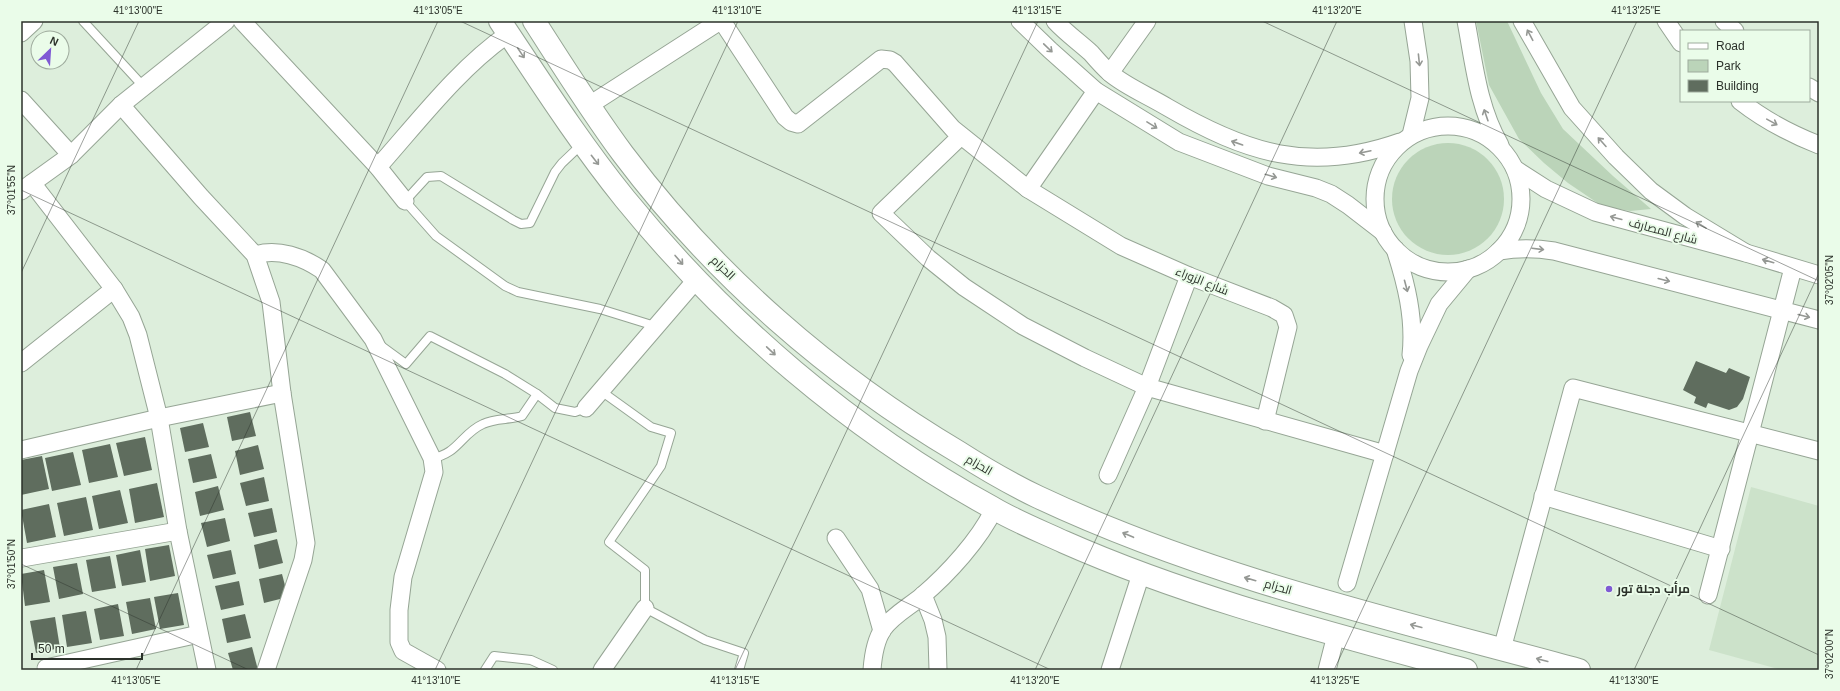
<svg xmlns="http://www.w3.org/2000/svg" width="1840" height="691" viewBox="0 0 1840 691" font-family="Arial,Cairo,sans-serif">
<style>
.built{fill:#cce2ca}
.green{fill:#bbd4b9}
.building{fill:#5f6d5e}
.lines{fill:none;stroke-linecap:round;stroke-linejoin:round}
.lane-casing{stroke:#96a595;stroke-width:10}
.street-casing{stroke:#96a595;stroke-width:19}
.secondary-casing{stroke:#96a595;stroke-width:24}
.lane{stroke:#fff;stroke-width:8}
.street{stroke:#fff;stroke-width:17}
.secondary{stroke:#fff;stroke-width:22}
.oneway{stroke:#959894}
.ticks{fill:none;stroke:#2b312a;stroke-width:1;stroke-opacity:0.45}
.poi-dot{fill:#7f5ad4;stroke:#eafce9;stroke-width:1.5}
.labels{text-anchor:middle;stroke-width:4;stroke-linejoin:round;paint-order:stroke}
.street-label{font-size:12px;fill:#2b312a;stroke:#eafce9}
.poi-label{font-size:12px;font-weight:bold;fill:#2b312a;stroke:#eafce9;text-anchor:start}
.neatline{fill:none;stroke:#2b312a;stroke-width:1.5}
.ticks-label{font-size:10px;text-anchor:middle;fill:#2b312a}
</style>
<rect width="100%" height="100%" fill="#ddeedc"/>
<!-- built -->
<path class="built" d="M1751 487 1819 506V670H1782L1709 650Z"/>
<!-- green -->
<g class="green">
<path d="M1476 21H1507L1541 93 1563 129 1613 176 1651 209 1630 211 1602 206 1568 183 1544 163 1519 139 1489 85Z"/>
<circle cx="1448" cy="199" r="56"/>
</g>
<!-- building -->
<g class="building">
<path d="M1696 361 1726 373 1729 368 1750 377 1743 399 1737 407 1729 410 1708 403 1706 408 1694 403 1696 397 1683 390Z"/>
<path d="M250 412 256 436 232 441 227 417Z"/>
<path d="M203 423 209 447 185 452 180 428Z"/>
<path d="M145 437 152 470 124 476 116 443Z"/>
<path d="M110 444 118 477 89 483 82 450Z"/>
<path d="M258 445 264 469 240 475 235 451Z"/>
<path d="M73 452 81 485 52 491 45 458Z"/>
<path d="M211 454 217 478 193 483 188 459Z"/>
<path d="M42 456 49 489 21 495V460Z"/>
<path d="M264 477 269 501 246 506 240 483Z"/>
<path d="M157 483 164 517 135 523 129 489Z"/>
<path d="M218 486 224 510 200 516 195 492Z"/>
<path d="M120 490 128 523 99 529 92 496Z"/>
<path d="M86 497 93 530 64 536 57 503Z"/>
<path d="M49 504 56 537 27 543 21 510Z"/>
<path d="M272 508 277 532 254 537 248 513Z"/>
<path d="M225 518 230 541 207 547 201 523Z"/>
<path d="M277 539 283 563 259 569 254 545Z"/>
<path d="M169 545 175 576 150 581 145 549Z"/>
<path d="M140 550 146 582 122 586 116 555Z"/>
<path d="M231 550 236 574 213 579 207 555Z"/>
<path d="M110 556 116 588 92 592 86 560Z"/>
<path d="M77 563 83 594 59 599 53 567Z"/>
<path d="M44 570 50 602 25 606 21 574Z"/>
<path d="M282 574 288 597 264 603 259 579Z"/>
<path d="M239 581 244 605 221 610 215 586Z"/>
<path d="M178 593 184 625 160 629 154 597Z"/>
<path d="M150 598 156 629 132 634 126 602Z"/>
<path d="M118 604 124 636 100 640 94 609Z"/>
<path d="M86 611 92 643 67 647 62 615Z"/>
<path d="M245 614 251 638 227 643 222 619Z"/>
<path d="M55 617 60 648 36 653 30 621Z"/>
<path d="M252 647 258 670H233L228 653Z"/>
</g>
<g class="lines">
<!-- lane casing -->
<g class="lane-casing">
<g id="lane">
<path d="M83 21 143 86"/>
<path d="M582 144 562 163 555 172 530 223 521 224 513 220 441 176 427 177 405 201 436 236 505 286 518 292 600 309 655 326"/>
<path d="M380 345 406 364 430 336 505 374 537 394 555 408 575 412 586 408"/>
<path d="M601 391 651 427 671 433 661 466 609 542 645 570V608L705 640 744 653 739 670"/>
<path d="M432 458C457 455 462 433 483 424 495 418 509 420 522 416L537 394"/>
<path d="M485 670 494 656 531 660 553 670"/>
</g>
</g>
<!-- street casing -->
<g class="street-casing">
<g id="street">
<path d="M242 21 378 167 405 201"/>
<path d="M722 21 785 117 791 122 798 124 881 59 890 60 895 63 953 129 1028 189 1121 246 1189 276 1272 308 1284 315 1288 327 1265 421"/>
<path d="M1020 21 1050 50 1096 91 1179 142 1268 176 1316 188 1331 194 1348 205 1383 232"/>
<path d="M1055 21C1066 33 1079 42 1091 53 1097 60 1103 67 1110 73 1125 86 1149 96 1167 107 1246 153 1310 174 1400 142"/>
<path d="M1466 21C1474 63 1478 107 1500 145"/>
<path d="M1522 21 1572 108 1616 157 1651 191 1685 216 1746 253"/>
<path d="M1666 21 1681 43"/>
<path d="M1724 21 1735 31"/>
<path d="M21 33 34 21"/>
<path d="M1110 73 1147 21"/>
<path d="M1809 87 1819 93"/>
<path d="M21 100 71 155"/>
<path d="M1740 101C1763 119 1791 134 1819 145"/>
<path d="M121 105 201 197 255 255 271 302 282 393 306 543 303 560 266 670"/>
<path d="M588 106 720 21"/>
<circle cx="1448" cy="199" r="73"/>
<path d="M1411 135 1420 98 1419 61 1413 21"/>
<path d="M961 136 881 213 928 258 964 287 1023 326 1085 358 1147 387 1385 454"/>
<path d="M378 167C418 122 459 68 508 34"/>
<path d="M1515 169 1546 189 1595 212 1746 253 1819 275"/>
<path d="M32 183 114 289 131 317 138 335 159 418 178 531 207 670"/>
<path d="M1028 189 1096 91"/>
<path d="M21 191 71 155 121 105 226 21"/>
<path d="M1395 249C1406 283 1415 318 1411 355"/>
<path d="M1499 251C1518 248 1535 248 1554 251L1819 320"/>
<path d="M255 255C278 248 303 257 322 270L373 339 432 458 434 472 403 577 399 610V642L403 651 437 670"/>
<path d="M21 363 114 289"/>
<path d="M586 408 696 280"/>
<path d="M21 450 159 418 282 393"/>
<path d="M1108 475 1147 387 1189 276"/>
<path d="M1543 496 1721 549"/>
<path d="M836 538 870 589 882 631"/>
<path d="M22 558 178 531"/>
<path d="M1347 583 1409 371 1419 346 1439 304 1468 269"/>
<path d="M923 595 933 620 937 637 938 670"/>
<path d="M1708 595 1793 268"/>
<path d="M1502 649 1573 388 1819 451"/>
<path d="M46 668 199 634"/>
<path d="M602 670 645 608"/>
<path d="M872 670C873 656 875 641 883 629 893 615 909 607 922 596 948 574 980 539 994 509"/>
<path d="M1110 670 1141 574"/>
<path d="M1327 670 1336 635"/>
</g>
</g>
<!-- secondary casing -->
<g class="secondary-casing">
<g id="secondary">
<path d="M500 21C540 81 579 142 625 199 726 323 852 431 993 508 1015 521 1040 531 1064 542 1193 599 1330 633 1466 670"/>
<path d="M534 21C563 66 591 111 623 154 714 275 830 376 960 453 985 469 1011 484 1038 497 1210 578 1396 620 1579 670"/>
</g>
</g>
<!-- lane -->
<use href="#lane" class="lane"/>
<!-- street -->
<use href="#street" class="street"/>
<!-- secondary -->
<use href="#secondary" class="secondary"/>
</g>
<!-- one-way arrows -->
<defs><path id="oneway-shaft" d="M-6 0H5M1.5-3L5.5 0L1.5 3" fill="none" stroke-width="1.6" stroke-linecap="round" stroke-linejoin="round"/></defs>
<g class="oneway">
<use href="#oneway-shaft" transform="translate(1530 35) rotate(-118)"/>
<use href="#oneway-shaft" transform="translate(1048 48) rotate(44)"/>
<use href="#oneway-shaft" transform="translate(521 53) rotate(56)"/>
<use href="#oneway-shaft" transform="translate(1419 60) rotate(84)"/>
<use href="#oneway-shaft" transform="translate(1486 115) rotate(-109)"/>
<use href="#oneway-shaft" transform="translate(1772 122) rotate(29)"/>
<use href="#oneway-shaft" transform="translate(1152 125) rotate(32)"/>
<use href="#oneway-shaft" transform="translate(1602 142) rotate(-132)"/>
<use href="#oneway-shaft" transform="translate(1237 143) rotate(-161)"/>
<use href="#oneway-shaft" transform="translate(1365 152) rotate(168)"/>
<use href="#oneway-shaft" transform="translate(595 160) rotate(52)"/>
<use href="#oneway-shaft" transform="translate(1271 176) rotate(16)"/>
<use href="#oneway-shaft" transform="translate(1616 218) rotate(-165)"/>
<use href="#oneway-shaft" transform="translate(1701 225) rotate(-148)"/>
<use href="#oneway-shaft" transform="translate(1538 249) rotate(7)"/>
<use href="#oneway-shaft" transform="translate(679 260) rotate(49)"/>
<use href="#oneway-shaft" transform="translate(1768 261) rotate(-164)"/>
<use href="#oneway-shaft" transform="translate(1664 280) rotate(14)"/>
<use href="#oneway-shaft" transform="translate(1406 286) rotate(75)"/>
<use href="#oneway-shaft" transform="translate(1804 316) rotate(14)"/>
<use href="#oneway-shaft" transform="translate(771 351) rotate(43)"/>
<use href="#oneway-shaft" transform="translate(1128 535) rotate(-157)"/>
<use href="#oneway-shaft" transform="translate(1250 579) rotate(-164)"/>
<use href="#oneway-shaft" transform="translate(1416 626) rotate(-165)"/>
<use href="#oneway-shaft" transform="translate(1542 660) rotate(-165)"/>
</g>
<!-- ticks -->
<path class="ticks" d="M460 21 1819 655M1262 21 1819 281M21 190 1051 670M21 273 139 21M21 564 249 670M136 670 438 21M435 670 738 21M735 670 1038 21M1035 670 1337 21M1334 670 1637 21M1634 670 1819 273"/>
<!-- markers -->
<circle class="poi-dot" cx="1609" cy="589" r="4"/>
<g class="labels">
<!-- street labels -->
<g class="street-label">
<text transform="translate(1663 231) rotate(15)" y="4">شارع المصارف</text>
<text transform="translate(723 268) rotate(44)" y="4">الحزام</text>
<text transform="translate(1202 281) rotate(22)" y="4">شارع الزوراء</text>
<text transform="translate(979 465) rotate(30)" y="4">الحزام</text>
<text transform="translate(1278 587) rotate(16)" y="4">الحزام</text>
</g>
<!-- poi labels -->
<g class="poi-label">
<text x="1617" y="593">مرأب دجلة تور</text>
</g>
</g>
<!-- border -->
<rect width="1840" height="691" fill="none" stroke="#eafce9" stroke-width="44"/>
<!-- legend -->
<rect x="1680" y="30" width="130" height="72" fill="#eafce9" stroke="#9eab9d"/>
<rect x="1688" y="43" width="20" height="6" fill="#ffffff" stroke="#9eab9d"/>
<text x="1716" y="50" font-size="12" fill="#2b312a">Road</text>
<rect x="1688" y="60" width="20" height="12" fill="#bbd4b9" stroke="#9eab9d"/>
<text x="1716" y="70" font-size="12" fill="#2b312a">Park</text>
<rect x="1688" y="80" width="20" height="12" fill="#5f6d5e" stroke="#9eab9d"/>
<text x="1716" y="90" font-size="12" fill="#2b312a">Building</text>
<!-- north arrow -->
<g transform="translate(50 50) rotate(25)"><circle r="19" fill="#eafce9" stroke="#9eab9d"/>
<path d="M0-3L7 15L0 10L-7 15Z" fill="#7f5ad4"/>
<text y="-6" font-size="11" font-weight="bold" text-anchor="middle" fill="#2b312a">N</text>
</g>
<!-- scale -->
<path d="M32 653v6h110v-6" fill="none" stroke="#2b312a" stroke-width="2"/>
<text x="38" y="653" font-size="12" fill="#2b312a" stroke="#eafce9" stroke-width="3" paint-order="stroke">50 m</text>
<rect x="22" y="22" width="1796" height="647" class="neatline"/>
<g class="ticks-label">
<text x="138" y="14">41°13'00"E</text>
<text x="438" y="14">41°13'05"E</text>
<text x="737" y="14">41°13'10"E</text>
<text x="1037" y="14">41°13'15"E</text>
<text x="1337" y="14">41°13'20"E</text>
<text x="1636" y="14">41°13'25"E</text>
<text transform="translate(11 190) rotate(-90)" y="4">37°01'55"N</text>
<text transform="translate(1829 280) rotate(-90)" y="4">37°02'05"N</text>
<text transform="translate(11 564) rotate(-90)" y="4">37°01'50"N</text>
<text transform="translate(1829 654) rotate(-90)" y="4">37°02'00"N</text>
<text x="136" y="684">41°13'05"E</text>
<text x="436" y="684">41°13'10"E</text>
<text x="735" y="684">41°13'15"E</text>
<text x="1035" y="684">41°13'20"E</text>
<text x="1335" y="684">41°13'25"E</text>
<text x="1634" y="684">41°13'30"E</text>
</g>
</svg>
